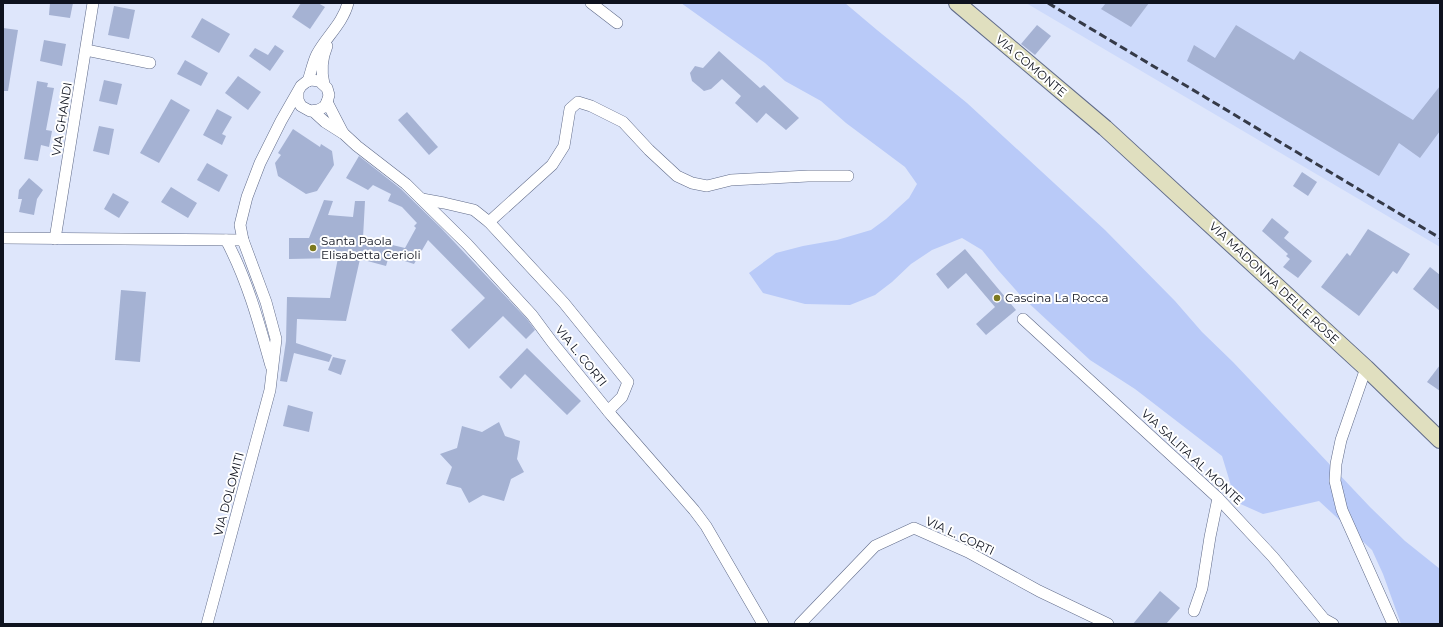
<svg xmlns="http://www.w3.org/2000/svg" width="1443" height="627" viewBox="0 0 1443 627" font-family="Montserrat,sans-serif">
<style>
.built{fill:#cddafb}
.green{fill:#b9caf8}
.building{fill:#a5b2d3}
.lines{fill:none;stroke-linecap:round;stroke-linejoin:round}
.street-casing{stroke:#606b89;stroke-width:12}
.secondary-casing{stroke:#606b89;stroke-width:18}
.street{stroke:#fff;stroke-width:11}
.secondary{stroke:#e0dfbf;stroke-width:16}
.rail{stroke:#353a48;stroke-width:3;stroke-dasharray:8 4;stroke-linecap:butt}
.poi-dot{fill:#7c791f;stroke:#fff;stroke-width:1.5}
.labels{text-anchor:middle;stroke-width:4;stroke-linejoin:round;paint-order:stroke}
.street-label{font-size:12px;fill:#0e121e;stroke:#fff}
.poi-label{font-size:12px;fill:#0e121e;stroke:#fff;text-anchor:start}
</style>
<rect width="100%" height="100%" fill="#dee6fb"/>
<!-- built -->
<path class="built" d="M1026 3H1440V247Z"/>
<!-- green -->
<path class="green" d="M681 3H845L877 30 967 103 1105 230 1175 301 1202 332 1233 362 1370 507 1405 541 1440 569V624H1401L1383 574 1372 550 1319 501 1263 514 1236 502 1222 456 1135 389 1090 360 1021 296 998 270 982 250 962 238 932 250 911 264 892 282 875 295 850 305 805 304 763 293 749 273 776 253 803 246 837 240 871 230 886 219 909 198 917 184 905 167 846 123 821 101 785 81 765 63Z"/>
<!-- building -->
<g class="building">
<path d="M50 3H73L70 18 49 15Z"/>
<path d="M301 3H318L325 7 310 29 292 17Z"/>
<path d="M1106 3H1149L1131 27 1101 9Z"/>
<path d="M114 6 135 10 129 39 108 35Z"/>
<path d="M202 18 230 34 219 53 191 37Z"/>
<path d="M1037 25 1051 36 1035 55 1021 44Z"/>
<path d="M1236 25 1294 60 1300 51 1413 120 1440 86V131L1420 158 1399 143 1379 176 1187 61 1194 45 1215 58Z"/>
<path d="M3 28 18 30 8 91H3Z"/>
<path d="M44 40 66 44 62 66 40 61Z"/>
<path d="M275 45 284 51 270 71 249 56 255 48 268 55Z"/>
<path d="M719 51 760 88 764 85 799 118 786 130 766 113 757 123 735 103 741 96 722 79 711 89 704 91 692 81 690 73 695 66 703 68Z"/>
<path d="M185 60 208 73 201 86 177 74Z"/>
<path d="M238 76 261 92 248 110 225 93Z"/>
<path d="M104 80 122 84 117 105 99 101Z"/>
<path d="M37 81 48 83 47 87 54 88 46 130 52 131 49 147 41 145 38 161 24 159Z"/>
<path d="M171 99 190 110 159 163 140 153Z"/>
<path d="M217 109 232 117 222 134 226 136 222 145 203 135Z"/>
<path d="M407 112 438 147 429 155 398 120Z"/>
<path d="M99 126 114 129 109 155 93 151Z"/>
<path d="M293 129 320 147 321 144 332 151 334 165 317 191 306 194 278 176 275 163 281 155 278 153Z"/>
<path d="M359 156 401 189 441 228 527 319 535 330 526 339 503 316 469 349 451 330 485 298 428 240 414 264 389 256 386 266 360 259 346 321 297 319 296 343 332 355 329 362 294 353 287 382 280 381 286 341 287 297 330 298 338 258 289 259V238H309L324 200 333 201 328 215 353 217 355 201H365L363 238 405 248 416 228 414 226 417 223 402 207 388 201 391 194 373 185 368 190 346 178Z"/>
<path d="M207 163 228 175 219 192 197 180Z"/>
<path d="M1302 172 1317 182 1308 196 1293 186Z"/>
<path d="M29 178 43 190 37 199 34 215 19 212 22 199H18L19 190Z"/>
<path d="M171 187 197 203 188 218 161 202Z"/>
<path d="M113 193 129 202 119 218 104 209Z"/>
<path d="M1272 218 1289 232 1284 238 1312 261 1298 278 1283 267 1290 259 1286 256 1288 254 1262 231Z"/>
<path d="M1368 229 1410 254 1397 274 1393 271 1359 316 1321 287 1347 253 1350 256Z"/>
<path d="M965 249 1016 310 986 335 976 324 995 307 966 273 948 289 936 274Z"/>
<path d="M1430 267 1440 275V311L1413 289Z"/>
<path d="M121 290 146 292 140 362 115 360Z"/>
<path d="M527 348 581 401 567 415 525 374 511 389 499 377Z"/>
<path d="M333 357 346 360 341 375 328 370Z"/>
<path d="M1440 365V391L1427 382Z"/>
<path d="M288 405 313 412 309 432 283 426Z"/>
<path d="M499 422 505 436 520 441 517 459 524 472 511 479 504 501 483 495 469 503 461 488 446 484 452 467 440 454 457 448 462 426 482 432Z"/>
<path d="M1160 591 1180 608 1166 624H1133Z"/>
</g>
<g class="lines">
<!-- street casing -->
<g class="street-casing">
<g id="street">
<path d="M591 3 617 23"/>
<path d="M86 50 150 63"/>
<path d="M308 81C311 72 313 62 317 54 326 37 343 23 348 3"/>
<path d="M324 84C321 72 322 58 327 46"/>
<path d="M327 102 343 133"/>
<path d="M313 111 325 122 344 134 357 146 406 184 467 244 532 315 552 342 612 416 694 510 706 526 763 624"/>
<path d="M422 199 444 203 474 210 489 222 564 303 628 382 622 397 608 411"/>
<path d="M489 222 552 165 564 146 570 109 578 102 591 106 623 122 649 150 677 176 692 183 707 186 731 180 808 176H848"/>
<path d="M3 238 243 240"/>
<path d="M55 239 93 3"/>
<path d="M226 240C247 279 259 323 271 366"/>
<path d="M1023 319 1218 498 1273 557 1324 619 1333 624"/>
<path d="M1366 368 1341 440 1336 464 1335 481 1342 510 1393 624"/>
<path d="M1194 611 1202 588 1210 537 1218 498"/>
<path d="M207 624 270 390 276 339 266 302 243 240 240 225 247 197 260 163 281 121 301 86 306 82 311 80 319 81 327 88 329 95 327 102 324 107 318 110 310 111 301 106 298 100V93"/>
<path d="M800 624 875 546 914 528 968 552 1039 591 1108 624"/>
</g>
</g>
<!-- secondary casing -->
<g class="secondary-casing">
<path id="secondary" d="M957 3 1105 128 1366 368 1440 440"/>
</g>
<!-- street -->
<use href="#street" class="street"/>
<!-- secondary -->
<use href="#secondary" class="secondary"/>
<!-- rail -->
<path class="rail" d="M1048 3 1440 238"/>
</g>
<!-- markers -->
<g class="poi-dot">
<circle cx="313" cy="248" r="4"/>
<circle cx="997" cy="298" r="4"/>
</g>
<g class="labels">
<!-- street labels -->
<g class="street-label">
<text transform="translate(1031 66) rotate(40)" y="4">VIA COMONTE</text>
<text transform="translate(62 119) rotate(-81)" y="4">VIA GHANDI</text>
<text transform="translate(1274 283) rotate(43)" y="4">VIA MADONNA DELLE ROSE</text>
<text transform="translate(581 356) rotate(51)" y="4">VIA L. CORTI</text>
<text transform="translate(1192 457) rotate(43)" y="4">VIA SALITA AL MONTE</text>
<text transform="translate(229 494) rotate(-75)" y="4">VIA DOLOMITI</text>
<text transform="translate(960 536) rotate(25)" y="4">VIA L. CORTI</text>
</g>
<!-- poi labels -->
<g class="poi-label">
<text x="321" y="245">Santa Paola<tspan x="321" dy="14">Elisabetta Cerioli</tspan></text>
<text x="1005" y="302">Cascina La Rocca</text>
</g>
</g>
<!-- border -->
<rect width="1443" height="627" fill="none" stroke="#0e121e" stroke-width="8"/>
</svg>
